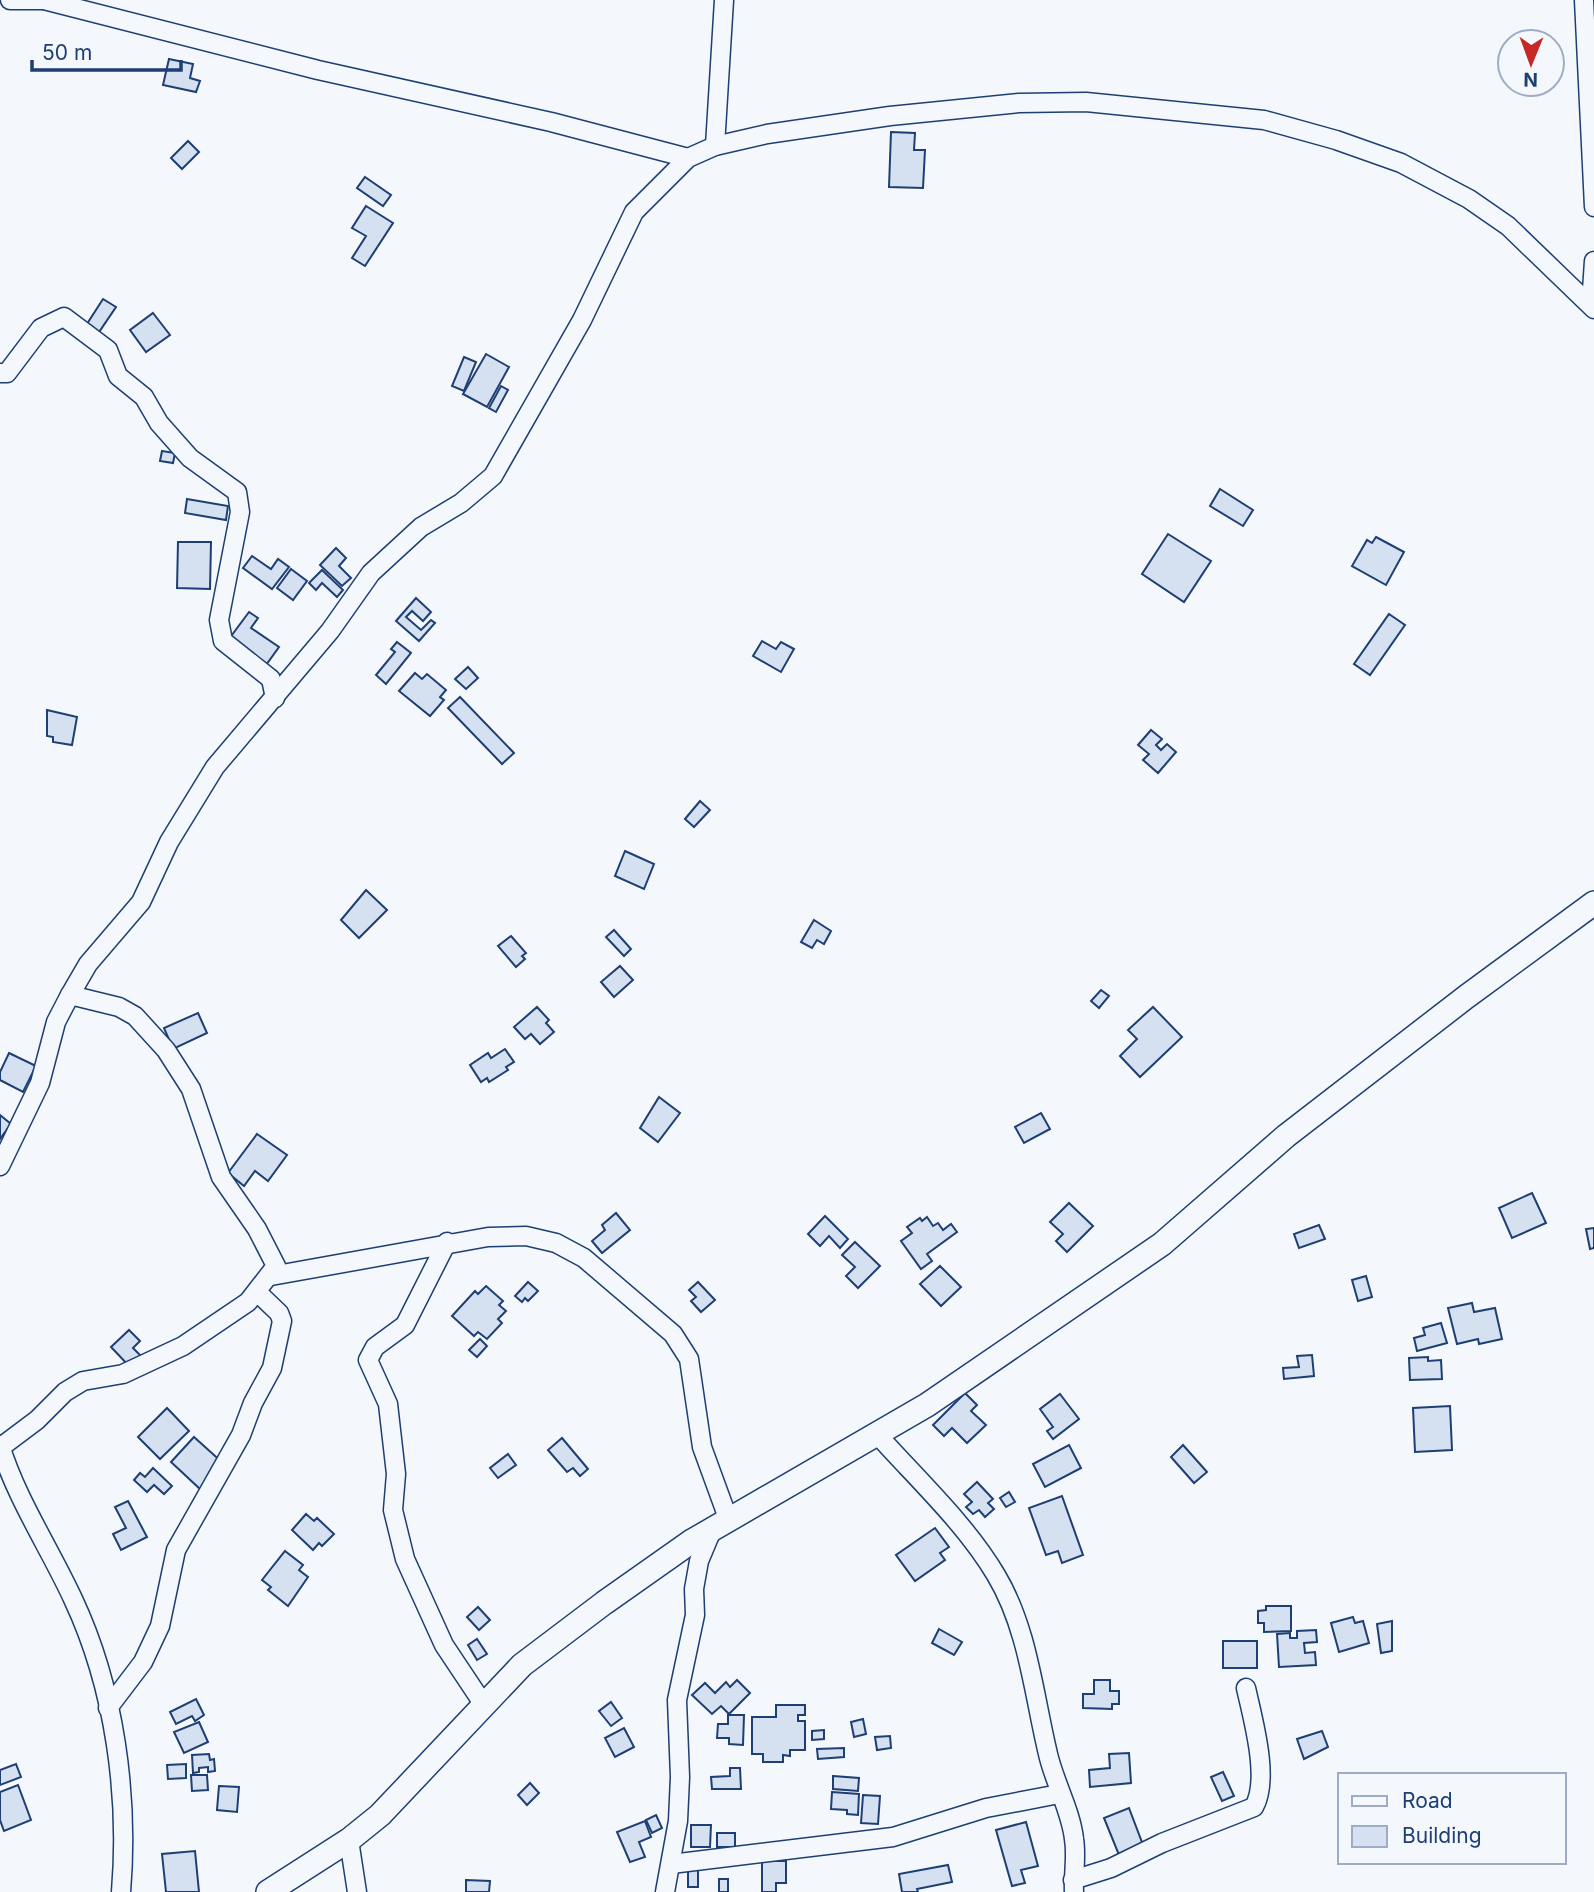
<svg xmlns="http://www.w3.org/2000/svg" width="1594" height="1892" viewBox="0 0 1594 1892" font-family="Inter,sans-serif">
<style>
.building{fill:#d5e0f0;stroke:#1d3f73;stroke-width:2}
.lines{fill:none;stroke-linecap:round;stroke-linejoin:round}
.minor-casing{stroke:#1d3f73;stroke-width:21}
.tertiary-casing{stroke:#1d3f73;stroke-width:26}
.minor{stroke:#f4f7fb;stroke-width:18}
.tertiary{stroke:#f4f7fb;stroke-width:23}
</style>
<rect width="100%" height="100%" fill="#f4f7fb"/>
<!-- building -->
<g class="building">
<path d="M169 59 193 64 190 78 200 81 196 92 163 85Z"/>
<path d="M891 132 915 133 914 150H925L923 188 889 187Z"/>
<path d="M188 141 199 152 182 169 171 158Z"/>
<path d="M365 177 391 195 383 206 357 188Z"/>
<path d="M366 206 393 223 365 266 352 258 366 236 352 228Z"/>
<path d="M103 299 116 307 97 335 85 327Z"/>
<path d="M153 313 170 335 146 352 130 330Z"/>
<path d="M486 354 509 367 487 407 463 394Z"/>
<path d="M464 357 476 362 464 391 452 386Z"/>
<path d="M501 386 508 390 496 412 489 408Z"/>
<path d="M162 451 175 453 173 463 160 461Z"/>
<path d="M1220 489 1253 510 1243 526 1210 506Z"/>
<path d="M187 499 228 506 226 520 185 513Z"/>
<path d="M1168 534 1211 561 1184 602 1142 574Z"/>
<path d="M1376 537 1404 552 1386 585 1352 566 1367 540 1372 543Z"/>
<path d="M178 542H211L210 589 177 588Z"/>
<path d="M336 548 346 558 339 566 351 578 342 586 320 565Z"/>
<path d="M252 556 271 569 278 559 289 567 272 589 243 568Z"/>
<path d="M291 569 307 581 293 600 277 588Z"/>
<path d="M322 570 343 590 337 597 322 583 316 590 309 583Z"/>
<path d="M416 598 431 612 423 621 412 611 406 617 421 630 431 620 435 623 419 641 396 621Z"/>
<path d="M249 612 258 618 251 628 279 647 266 665 229 639Z"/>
<path d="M1389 614 1405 625 1370 675 1354 664Z"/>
<path d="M762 641 776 649 781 642 794 649 781 672 753 656Z"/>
<path d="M397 642 411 653 386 684 376 675 395 652 391 649Z"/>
<path d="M468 667 478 678 466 689 455 679Z"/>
<path d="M415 673 422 679 427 674 446 690 440 697 444 700 430 716 399 691Z"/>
<path d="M460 697 514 753 502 764 448 708Z"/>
<path d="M47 710 77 717 72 745 53 742V737L47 736Z"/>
<path d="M1151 730 1162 739 1156 745 1161 750 1167 744 1176 752 1158 773 1143 760 1149 754 1138 745Z"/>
<path d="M700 801 710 810 694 827 685 819Z"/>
<path d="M625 851 654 864 644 889 615 876Z"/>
<path d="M366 890 387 910 359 938 341 920Z"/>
<path d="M814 920 831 931 824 944 817 940 812 948 801 942Z"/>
<path d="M614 930 631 949 624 956 606 937Z"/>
<path d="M511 936 526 953 522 956 525 959 516 967 498 946Z"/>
<path d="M620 966 633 980 614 997 601 982Z"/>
<path d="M1101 990 1109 996 1099 1008 1091 1001Z"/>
<path d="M537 1007 549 1020 546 1023 554 1032 540 1044 531 1034 525 1039 514 1027Z"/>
<path d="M1153 1007 1182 1037 1140 1077 1120 1056 1137 1039 1128 1030Z"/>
<path d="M198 1013 207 1033 173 1049 164 1028Z"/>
<path d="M505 1049 514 1062 506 1067 508 1070 489 1082 487 1078 481 1082 470 1065 488 1053 491 1058Z"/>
<path d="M9 1053 36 1066 23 1092 0 1080V1072Z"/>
<path d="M659 1097 680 1113 658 1142 640 1128Z"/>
<path d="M1041 1113 1050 1129 1024 1143 1015 1127Z"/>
<path d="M0 1115 11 1124 0 1139Z"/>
<path d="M257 1134 287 1155 268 1181 255 1171 244 1186 228 1173Z"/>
<path d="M1532 1193 1546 1223 1512 1238 1499 1208Z"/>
<path d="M1069 1203 1093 1226 1067 1252 1056 1241 1063 1234 1050 1222Z"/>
<path d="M616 1213 630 1230 602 1253 592 1241 605 1230 602 1225Z"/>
<path d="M825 1216 848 1239 840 1248 829 1236 820 1246 808 1234Z"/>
<path d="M927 1217 933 1226 938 1223 943 1230 951 1224 957 1232 927 1254 932 1261 921 1269 901 1241 912 1233 907 1227 920 1218 922 1221Z"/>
<path d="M1319 1225 1325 1239 1299 1248 1294 1234Z"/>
<path d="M1594 1228V1248L1590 1249 1586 1229Z"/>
<path d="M855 1242 880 1266 858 1288 846 1276 855 1267 842 1255Z"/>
<path d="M940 1266 961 1287 941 1306 920 1284Z"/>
<path d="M1366 1276 1372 1297 1358 1301 1352 1280Z"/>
<path d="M528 1282 538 1291 528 1301 525 1298 522 1302 515 1296Z"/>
<path d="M698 1282 715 1300 701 1312 691 1301 696 1297 689 1290Z"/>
<path d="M486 1286 503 1301 499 1305 506 1311 498 1319 502 1323 487 1339 478 1332 474 1336 452 1316 475 1291 478 1294Z"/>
<path d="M1472 1303 1474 1312 1495 1308 1502 1339 1479 1344 1478 1339 1457 1344 1448 1308Z"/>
<path d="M1441 1323 1447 1343 1417 1351 1414 1338 1425 1335 1423 1328Z"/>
<path d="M129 1330 140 1341 133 1348 141 1356 130 1367 111 1347Z"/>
<path d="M480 1339 487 1346 477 1357 469 1350Z"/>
<path d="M1312 1355 1314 1376 1284 1379 1283 1368 1299 1367 1297 1356Z"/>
<path d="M1428 1357V1361L1441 1360 1442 1379 1410 1380 1409 1358Z"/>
<path d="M965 1393 977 1405 971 1411 986 1425 967 1443 952 1428 944 1436 933 1425Z"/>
<path d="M1060 1394 1079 1419 1053 1439 1047 1431 1053 1427 1040 1409Z"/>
<path d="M1450 1406 1452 1450 1415 1452 1413 1408Z"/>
<path d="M167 1408 189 1431 160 1459 138 1437Z"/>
<path d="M194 1437 224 1464 200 1489 171 1462Z"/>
<path d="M562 1438 588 1469 580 1476 573 1468 567 1472 548 1450Z"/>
<path d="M1069 1445 1081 1468 1045 1487 1033 1464Z"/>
<path d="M1183 1445 1207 1472 1194 1483 1171 1457Z"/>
<path d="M508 1454 516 1465 498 1478 490 1468Z"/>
<path d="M153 1468 172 1486 164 1494 154 1485 147 1492 134 1480 140 1473 145 1477Z"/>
<path d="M977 1482 993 1499 988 1503 994 1509 985 1517 979 1510 973 1514 966 1507 972 1502 964 1494Z"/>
<path d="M1009 1492 1015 1502 1006 1507 1000 1498Z"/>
<path d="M1062 1496 1083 1555 1062 1563 1058 1551 1046 1555 1029 1508Z"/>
<path d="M128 1501 147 1537 121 1550 113 1534 126 1528 115 1507Z"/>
<path d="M306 1514 314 1521 317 1518 334 1534 322 1546 319 1543 313 1550 292 1530Z"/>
<path d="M935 1528 949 1547 940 1553 945 1560 915 1581 896 1555Z"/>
<path d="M285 1551 303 1565 299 1570 308 1577 288 1606 268 1590 271 1587 262 1580Z"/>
<path d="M1266 1606H1291V1631L1264 1632V1623H1258V1611L1266 1610Z"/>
<path d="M478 1607 490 1620 479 1630 467 1617Z"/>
<path d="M1353 1617 1355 1623 1363 1621 1369 1643 1339 1652 1331 1623Z"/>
<path d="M1392 1621V1651L1381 1653 1377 1624Z"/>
<path d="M939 1629 962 1642 954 1655 932 1643Z"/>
<path d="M1316 1630 1317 1642 1304 1643 1305 1653 1315 1652 1316 1665 1279 1667 1277 1634 1290 1633V1638H1297V1631Z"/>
<path d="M477 1639 487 1654 477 1660 468 1645Z"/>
<rect x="1223" y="1641" width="34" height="27"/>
<path d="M737 1680 750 1693 729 1714 721 1706 712 1714 692 1695 705 1683 715 1693 726 1682 730 1687Z"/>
<path d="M1094 1680H1110V1691H1119V1704H1112V1709L1083 1708V1694H1094Z"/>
<path d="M196 1699 204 1715 195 1721 192 1716 176 1724 170 1712Z"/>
<path d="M611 1702 622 1718 611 1726 599 1711Z"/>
<path d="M776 1705H805V1715H798V1721H805V1750H790V1756L783 1755V1762H763V1754H752V1717H776Z"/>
<path d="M728 1715H744L743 1745 729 1744V1738H717L718 1724H728Z"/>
<path d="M863 1719 866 1734 854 1737 851 1722Z"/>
<path d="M199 1722 208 1742 184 1753 174 1732Z"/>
<path d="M624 1728 634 1747 615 1757 605 1738Z"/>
<path d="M824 1730V1739L812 1740V1731Z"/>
<path d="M1322 1731 1328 1747 1304 1759 1297 1739Z"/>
<path d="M890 1736 891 1748 877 1750 875 1737Z"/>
<path d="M844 1748V1757L818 1759 817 1749Z"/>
<path d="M1129 1753 1131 1783 1090 1787 1089 1770 1110 1768 1109 1754Z"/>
<path d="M209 1754 210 1760 214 1759 215 1771 208 1772V1767L199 1768V1772L193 1773 192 1755Z"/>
<path d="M16 1764 21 1777 0 1785V1770Z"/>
<path d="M186 1764V1778L168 1779 167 1765Z"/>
<path d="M730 1768H740L741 1789H712L711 1777 730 1776Z"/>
<path d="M1223 1772 1234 1796 1222 1801 1211 1777Z"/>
<path d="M191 1775H207L208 1790 192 1791Z"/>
<path d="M833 1776 859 1778 858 1791 833 1789Z"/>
<path d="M530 1783 539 1793 527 1805 518 1795Z"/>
<path d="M18 1785 31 1820 4 1831 0 1820V1792Z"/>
<path d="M219 1786 239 1787 237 1812 217 1810Z"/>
<path d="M832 1792 859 1794 858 1815 847 1814V1810L831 1809Z"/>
<path d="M863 1795 880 1796 878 1824 861 1823Z"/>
<path d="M1129 1808 1143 1845 1119 1855 1104 1818Z"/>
<path d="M656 1815 662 1828 652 1833 646 1820Z"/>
<path d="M645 1821 651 1837 639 1842 645 1857 630 1862 617 1832Z"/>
<path d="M1026 1822 1038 1866 1021 1870 1025 1883 1012 1886 996 1830Z"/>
<path d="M691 1825H711L710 1847H691Z"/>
<rect x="717" y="1833" width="18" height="14"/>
<path d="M195 1851 199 1892H166L162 1854Z"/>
<path d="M762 1861H786V1883H776V1892H762Z"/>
<path d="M948 1865 952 1882 917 1889 918 1892H902L899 1874Z"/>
<path d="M698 1869V1887H688V1870Z"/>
<rect x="719" y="1879" width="9" height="13"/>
<path d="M466 1880 490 1881 489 1892H466Z"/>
</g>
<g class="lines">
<!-- minor casing -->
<g class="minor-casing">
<g id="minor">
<path d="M10 0H41"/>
<path d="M44 0 318 70 551 122 688 158"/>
<path d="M1584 0 1594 207"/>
<path d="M715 146 724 0"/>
<path d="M1591 305 1594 261"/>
<path d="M0 373H7L41 328 64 317 108 350 118 376 144 397 159 423 190 458 237 492 240 512 219 620 223 641 271 679 275 698"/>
<path d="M0 1166 40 1083 56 1022 70 995 88 964 141 902 169 842 215 767 330 631 371 573 421 527 461 503 493 476 582 320 634 212 688 158 715 146 767 134 890 116 1019 103 1086 102 1264 120 1336 140 1401 163 1469 199 1508 226 1594 309"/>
<path d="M447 1242 405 1325 375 1347 368 1360 388 1404 396 1474 393 1510 405 1559 444 1645 484 1705"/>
<path d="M271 1276 488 1237 526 1236 556 1243 584 1258 673 1334 689 1359 702 1447 729 1521"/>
<path d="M876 1433C917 1479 965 1523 996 1575 1029 1630 1034 1698 1049 1758 1056 1785 1071 1812 1074 1839 1077 1857 1073 1874 1074 1892"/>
<path d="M0 1445C16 1498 50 1549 73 1599 115 1688 129 1796 121 1892"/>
<path d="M1 1447 37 1420 65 1392 83 1381 123 1374 183 1346 248 1302 276 1266 257 1229 221 1177 191 1089 166 1050 135 1016 119 1007 70 995"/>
<path d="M108 1708 143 1662 160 1626 176 1550 241 1435 253 1403 272 1368 282 1321 279 1313 257 1292"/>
<path d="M349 1840 357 1892"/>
<path d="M671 1864 893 1837 986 1808 1059 1794"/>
<path d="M1073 1880 1111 1868 1162 1843 1254 1807C1270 1779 1253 1720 1246 1688"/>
<path d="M665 1892 678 1821 680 1777 677 1700 695 1615 694 1589 699 1561 712 1530"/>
</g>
</g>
<!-- tertiary casing -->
<g class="tertiary-casing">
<path id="tertiary" d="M268 1892 349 1840 380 1815 522 1665 604 1603 692 1541 927 1405 1162 1244 1286 1136 1466 997 1594 903"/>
</g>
<!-- minor -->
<use href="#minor" class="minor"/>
<!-- tertiary -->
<use href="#tertiary" class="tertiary"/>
</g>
<!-- legend -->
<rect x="1338" y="1773" width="228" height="91" fill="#f4f7fb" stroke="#9eadc5" stroke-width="2"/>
<rect x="1352" y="1796" width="35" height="10" fill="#f4f7fb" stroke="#9eadc5" stroke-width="2"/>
<text x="1402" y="1808" font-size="21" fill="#1d3f73">Road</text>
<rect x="1352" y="1826" width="35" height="21" fill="#d5e0f0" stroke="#9eadc5" stroke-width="2"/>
<text x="1402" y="1843" font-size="21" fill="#1d3f73">Building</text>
<!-- north arrow -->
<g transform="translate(1531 63) rotate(181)"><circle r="33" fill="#f4f7fb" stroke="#9eadc5" stroke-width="2"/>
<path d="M0-5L12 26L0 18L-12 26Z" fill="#c62828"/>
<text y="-10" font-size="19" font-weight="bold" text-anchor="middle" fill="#1d3f73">N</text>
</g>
<!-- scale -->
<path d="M32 60v10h149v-10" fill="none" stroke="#1d3f73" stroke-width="3.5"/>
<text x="42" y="60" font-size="21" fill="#1d3f73" stroke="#f4f7fb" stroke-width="5" paint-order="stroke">50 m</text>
</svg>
